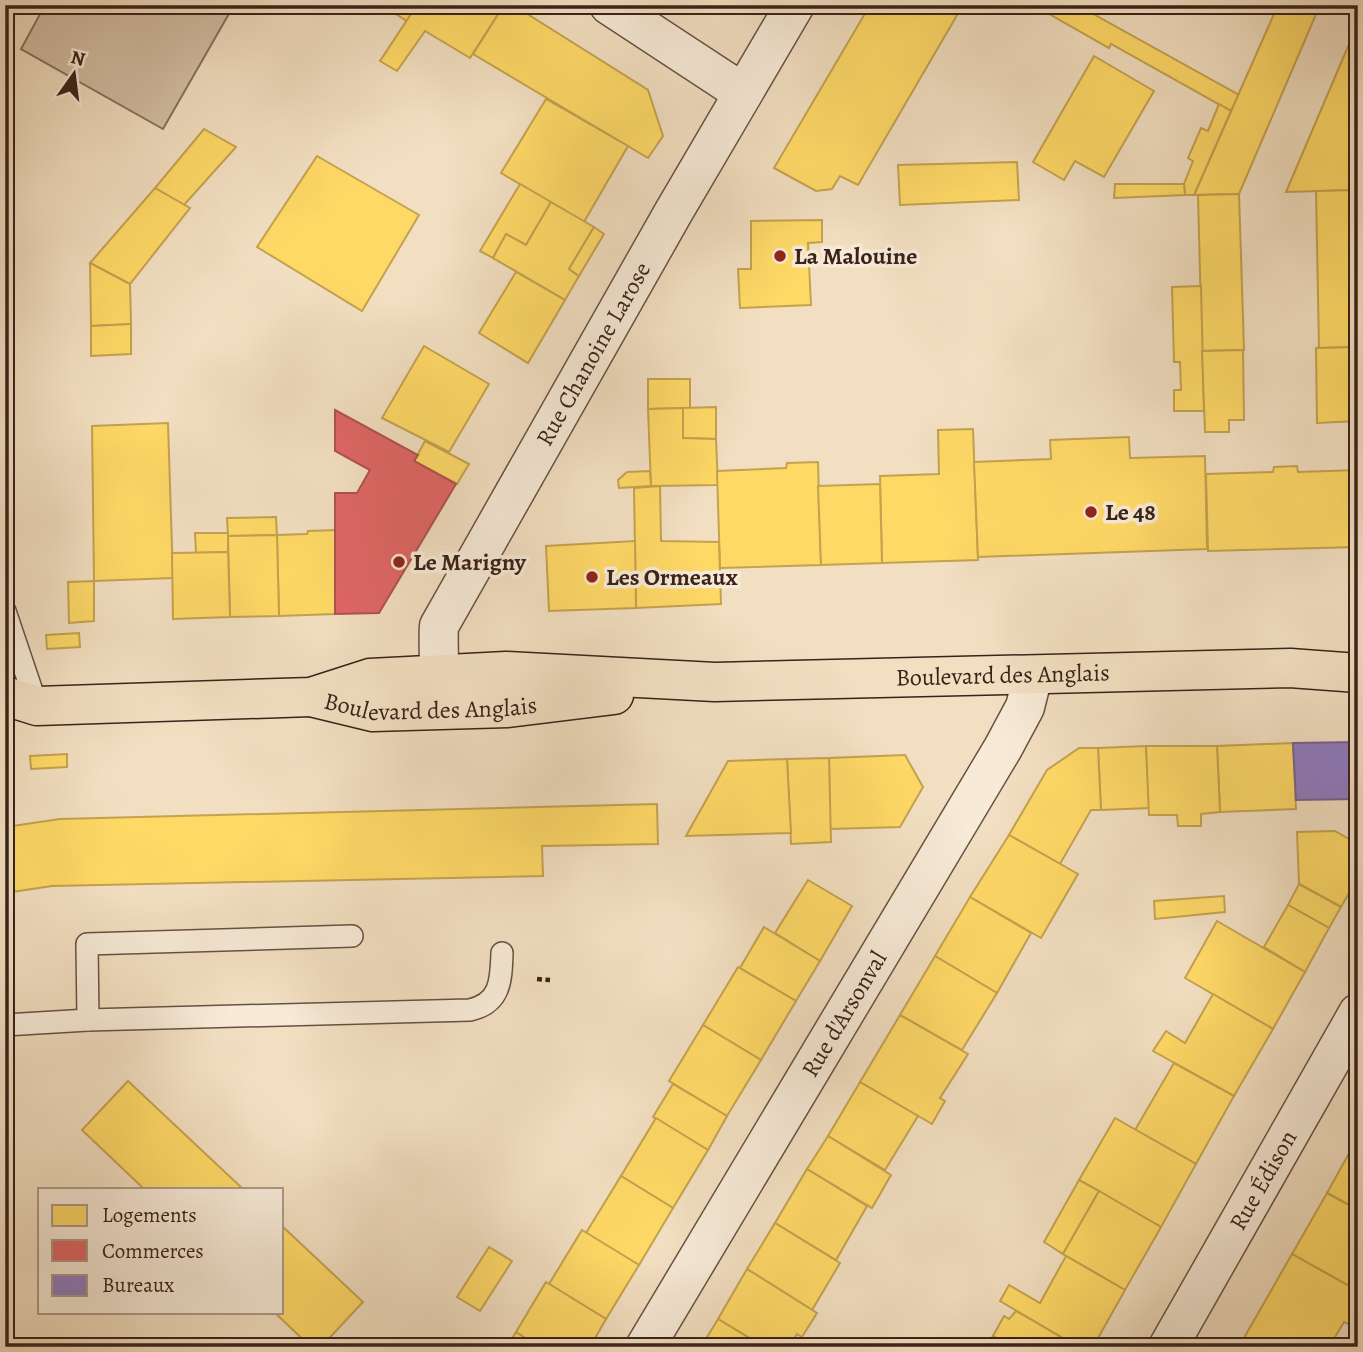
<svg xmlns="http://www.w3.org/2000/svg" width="1363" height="1352" viewBox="0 0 1363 1352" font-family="Alegreya,serif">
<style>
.green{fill:#d3bfa5;stroke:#867060;stroke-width:2}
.homes{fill:#ffd966;stroke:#c4a24f;stroke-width:2}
.shops{fill:#e06666;stroke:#ae524f;stroke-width:2}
.offices{fill:#8e7cc3;stroke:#746190;stroke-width:2}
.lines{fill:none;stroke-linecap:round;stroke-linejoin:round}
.lane-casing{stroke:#675144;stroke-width:24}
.street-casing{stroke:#675144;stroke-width:41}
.primary-casing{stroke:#39221a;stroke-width:41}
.path{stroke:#39221a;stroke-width:4.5;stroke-dasharray:5 3.5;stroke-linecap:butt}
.lane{stroke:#f7ead7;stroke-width:21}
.street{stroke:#f7ead7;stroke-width:38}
.primary{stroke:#f2dfc1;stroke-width:38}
.poi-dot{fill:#8f2418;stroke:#f7ead7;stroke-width:2.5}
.labels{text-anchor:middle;stroke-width:7;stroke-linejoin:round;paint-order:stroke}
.poi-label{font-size:24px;font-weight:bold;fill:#39221a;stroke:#f7ead7;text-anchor:start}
.street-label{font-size:24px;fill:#39221a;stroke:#f7ead7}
</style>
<rect width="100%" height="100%" fill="#f2dfc1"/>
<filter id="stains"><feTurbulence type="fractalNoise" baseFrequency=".00286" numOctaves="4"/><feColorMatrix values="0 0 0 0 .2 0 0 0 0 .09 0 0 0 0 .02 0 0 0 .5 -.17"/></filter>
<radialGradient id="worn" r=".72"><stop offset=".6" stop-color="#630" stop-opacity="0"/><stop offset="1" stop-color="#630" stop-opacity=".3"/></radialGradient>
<!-- green -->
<path class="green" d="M45 5H234L163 129 21 49Z"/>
<!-- homes -->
<g class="homes">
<path d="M382 5H417L407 21Z"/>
<path d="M417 5H504L470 58 425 31 397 71 380 61Z"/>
<path d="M504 5H513L648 90 663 136 648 158 473 54Z"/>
<path d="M870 5H963L858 185 840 176 832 189 816 191 774 168Z"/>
<path d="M1039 5H1077L1239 95 1231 111 1111 44 1109 48 1037 7Z"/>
<path d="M1278 5H1320L1239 194 1194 195Z"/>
<path d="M1358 23V190L1286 192Z"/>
<path d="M1094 56 1154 91 1104 177 1075 161 1064 180 1033 162Z"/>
<path d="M546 99 628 146 584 222 501 173Z"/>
<path d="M1219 104 1231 111 1194 195H1185L1184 184 1193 161 1188 158 1201 128 1208 131Z"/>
<path d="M204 129 236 147 184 205 155 188Z"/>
<path d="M317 156 419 215 362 311 257 247Z"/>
<path d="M1017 162 1019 200 900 205 898 165Z"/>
<path d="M520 184 551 202 526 245 506 234 493 258 480 251Z"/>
<path d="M1115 184H1184L1185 195 1114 198Z"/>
<path d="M155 188 190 208 130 284 90 263Z"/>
<path d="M1358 190V347L1319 348 1316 191Z"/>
<path d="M1239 194 1244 350 1202 351 1198 195Z"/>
<path d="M551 202 594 227 569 269 579 276 565 300 493 258 506 234 526 245Z"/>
<path d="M822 220V242L808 243 811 305 740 308 738 269H751V221Z"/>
<path d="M594 227 604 234 579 276 569 269Z"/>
<path d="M90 263 130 284 131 324 91 326Z"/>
<path d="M516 272 565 300 528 363 479 333Z"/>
<path d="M1201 286 1204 411H1174V390H1181L1180 362H1174L1172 287Z"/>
<path d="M131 324V354L91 356V326Z"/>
<path d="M424 346 489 384 449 452 382 418Z"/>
<path d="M1358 347V421L1317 423 1316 348Z"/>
<path d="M1243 350 1244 420H1229V432H1205L1202 351Z"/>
<path d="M648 379H690V408L648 409Z"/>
<path d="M716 407V439L683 438V408Z"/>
<path d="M683 408V438L716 439 718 485 651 486 648 409Z"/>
<path d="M168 423 173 578 94 581 92 426Z"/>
<path d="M973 429 978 560 882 563 880 476 939 474 938 430Z"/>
<path d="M1129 437 1130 458 1205 456 1207 549 978 557 974 462 1051 459 1050 440Z"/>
<path d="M425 441 469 464 457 484 414 461Z"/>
<path d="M818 462 821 565 720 568 717 471 786 468 787 463Z"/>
<path d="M1297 466 1298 472 1358 470V547L1208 551 1206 474 1273 472 1274 467Z"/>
<path d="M650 471 651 486 619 488 618 480 627 472Z"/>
<path d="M880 484 882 563 821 565 818 486Z"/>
<path d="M660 486 661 541 719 542 721 604 636 608 634 488Z"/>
<path d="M276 517 277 535 228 536 227 518Z"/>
<path d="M335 530V614L279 616 277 535 307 534 308 531Z"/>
<path d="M195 533H228V552L196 553Z"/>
<path d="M277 535 279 616 230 617 228 536Z"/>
<path d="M635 541 636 608 549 611 546 546Z"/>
<path d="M228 552 230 617 173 619 172 553Z"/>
<path d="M94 581V621L69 623 68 582Z"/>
<path d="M79 633 80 647 47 649 46 635Z"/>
<path d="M1293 743 1296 809 1220 812 1217 746Z"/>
<path d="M1146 746 1150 808 1101 810 1098 748Z"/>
<path d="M1146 746H1217L1220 812 1201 814V826H1178L1177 815H1149Z"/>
<path d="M1079 748H1098L1101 810H1091L1060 864 1009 835 1047 770Z"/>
<path d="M67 754V767L31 769 30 756Z"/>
<path d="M905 755 923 787 900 827 830 829 829 758Z"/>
<path d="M829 758 831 842 791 844 787 759Z"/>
<path d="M787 759 791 833 686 836 728 761Z"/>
<path d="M657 804 658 844 542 846 543 876 52 886 5 893V827L60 819Z"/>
<path d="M1335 831 1358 844V878L1341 907 1299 884 1297 832Z"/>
<path d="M1009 835 1078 874 1041 938 970 897Z"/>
<path d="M808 880 852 906 820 961 775 933Z"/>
<path d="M1299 884 1341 907 1329 928 1288 905Z"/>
<path d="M1224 896 1225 912 1155 919 1154 901Z"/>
<path d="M970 897 1031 933 997 993 935 956Z"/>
<path d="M1288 905 1329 928 1305 972 1264 947Z"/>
<path d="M1217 921 1305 972 1273 1029 1185 978Z"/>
<path d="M764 927 820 961 796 1001 740 968Z"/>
<path d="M935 956 997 993 962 1050 900 1015Z"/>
<path d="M738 967 796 1001 761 1060 703 1025Z"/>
<path d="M1213 994 1273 1029 1234 1096 1153 1051 1166 1031 1185 1043Z"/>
<path d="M900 1015 968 1054 940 1098 945 1101 932 1124 860 1082Z"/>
<path d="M703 1025 761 1060 727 1116 669 1081Z"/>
<path d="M1174 1063 1234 1096 1196 1164 1135 1130Z"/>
<path d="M128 1081 243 1189H144L82 1130Z"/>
<path d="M860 1082 918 1116 885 1170 828 1136Z"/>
<path d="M673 1084 727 1116 708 1150 653 1117Z"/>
<path d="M656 1118 708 1150 673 1208 621 1176Z"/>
<path d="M1115 1118 1196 1164 1161 1227 1079 1180Z"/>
<path d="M828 1136 891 1175 872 1208 807 1169Z"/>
<path d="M1358 1137V1210L1327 1193Z"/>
<path d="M807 1169 867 1206 836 1260 775 1223Z"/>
<path d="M621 1176 673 1208 639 1265 586 1233Z"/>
<path d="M1079 1180 1099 1191 1063 1254 1044 1242Z"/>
<path d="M1099 1191 1161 1227 1125 1290 1063 1254Z"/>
<path d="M1327 1193 1358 1210V1291L1292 1254Z"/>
<path d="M775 1223 840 1263 812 1310 747 1269Z"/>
<path d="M282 1226 363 1302 321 1347H311L274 1312H282Z"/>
<path d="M582 1230 639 1265 606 1319 549 1284Z"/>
<path d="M489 1247 512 1261 480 1311 457 1297Z"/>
<path d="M1292 1254 1358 1291V1328L1344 1322 1329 1347H1247L1241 1343Z"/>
<path d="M1066 1256 1125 1290 1093 1347H1078L1000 1301 1009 1285 1040 1303Z"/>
<path d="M747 1269 817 1313 802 1337 797 1334 789 1347H764L718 1319Z"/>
<path d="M546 1282 606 1319 590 1347H539L516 1332Z"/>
<path d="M1016 1311 1030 1319 1078 1347H1011L993 1336 1004 1316 1009 1319Z"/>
<path d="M718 1319 764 1347H701Z"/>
<path d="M516 1332 539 1347H507Z"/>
<path d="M993 1336 1011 1347H986Z"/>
</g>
<!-- shops -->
<path class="shops" d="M335 410 418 455 414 461 456 484 379 613 335 614V493H357L370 470 335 451Z"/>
<!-- offices -->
<path class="offices" d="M1358 742V799L1296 800 1293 743Z"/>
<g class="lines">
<!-- lane casing -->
<g class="lane-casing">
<g id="lane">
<path d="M5 611 37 706"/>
<path d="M88 1020 87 944 352 936"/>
<path d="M5 1025 88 1020 470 1010C501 1003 501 980 502 953"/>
</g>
</g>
<!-- street casing -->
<g class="street-casing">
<g id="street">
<path d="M609 5 743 93"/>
<path id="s1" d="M428 705C444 686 437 650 439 626L673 213 795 5"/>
<path id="s2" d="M645 1347 1003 748 1025 707 1033 675"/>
<path id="s3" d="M1168 1347 1358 1013"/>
</g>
</g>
<!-- primary casing -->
<g class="primary-casing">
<g id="primary">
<path id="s4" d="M5 696 37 706 311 697 370 678 506 671 715 682 1290 668 1358 673"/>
<path id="s5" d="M311 697 373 712 508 708 614 695"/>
</g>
</g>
<!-- path -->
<path class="path" d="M537 979 550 980"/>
<!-- lane -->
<use href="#lane" class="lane"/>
<!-- street -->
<use href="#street" class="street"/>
<!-- primary -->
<use href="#primary" class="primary"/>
</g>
<!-- markers -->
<g class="poi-dot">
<circle cx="780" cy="256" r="7"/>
<circle cx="1091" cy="512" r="7"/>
<circle cx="399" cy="562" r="7"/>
<circle cx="592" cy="577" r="7"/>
</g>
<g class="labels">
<!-- poi labels -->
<g class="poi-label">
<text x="794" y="264">La Malouine</text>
<text x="1105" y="520">Le 48</text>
<text x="413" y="570">Le Marigny</text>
<text x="606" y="585">Les Ormeaux</text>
</g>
<!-- street labels -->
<g class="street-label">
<text dy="8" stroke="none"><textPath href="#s1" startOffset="394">Rue Chanoine Larose</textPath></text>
<text dy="8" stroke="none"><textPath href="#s4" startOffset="1003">Boulevard des Anglais</textPath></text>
<text dy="8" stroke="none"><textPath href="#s5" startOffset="121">Boulevard des Anglais</textPath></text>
<text dy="8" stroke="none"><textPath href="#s2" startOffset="388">Rue d'Arsonval</textPath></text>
<text dy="8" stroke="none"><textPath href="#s3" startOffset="192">Rue Édison</textPath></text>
</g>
</g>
<!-- margin -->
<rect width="1363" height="1352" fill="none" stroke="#f2dfc1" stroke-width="28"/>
<rect x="7" y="7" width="1349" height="1338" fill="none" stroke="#39221a" stroke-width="3.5"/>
<rect x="14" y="14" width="1335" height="1324" fill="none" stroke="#39221a" stroke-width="2"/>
<!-- legend -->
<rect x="38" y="1188" width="245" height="126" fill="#f7ead7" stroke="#ab9a8b" stroke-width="2"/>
<rect x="52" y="1205" width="35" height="21" fill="#ffd966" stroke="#ab9a8b" stroke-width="2"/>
<text x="102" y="1222" font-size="21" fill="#39221a">Logements</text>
<rect x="52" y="1240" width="35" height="21" fill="#e06666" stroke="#ab9a8b" stroke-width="2"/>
<text x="102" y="1258" font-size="21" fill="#39221a">Commerces</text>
<rect x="52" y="1275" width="35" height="21" fill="#8e7cc3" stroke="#ab9a8b" stroke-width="2"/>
<text x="102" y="1292" font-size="21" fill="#39221a">Bureaux</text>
<!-- north arrow -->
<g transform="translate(74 74) rotate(14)" stroke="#f7ead7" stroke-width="5" paint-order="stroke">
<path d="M0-5L12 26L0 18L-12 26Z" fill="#39221a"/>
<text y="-10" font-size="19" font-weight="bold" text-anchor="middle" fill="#39221a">N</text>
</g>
<rect width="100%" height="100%" filter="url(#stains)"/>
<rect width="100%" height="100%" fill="url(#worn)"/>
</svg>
